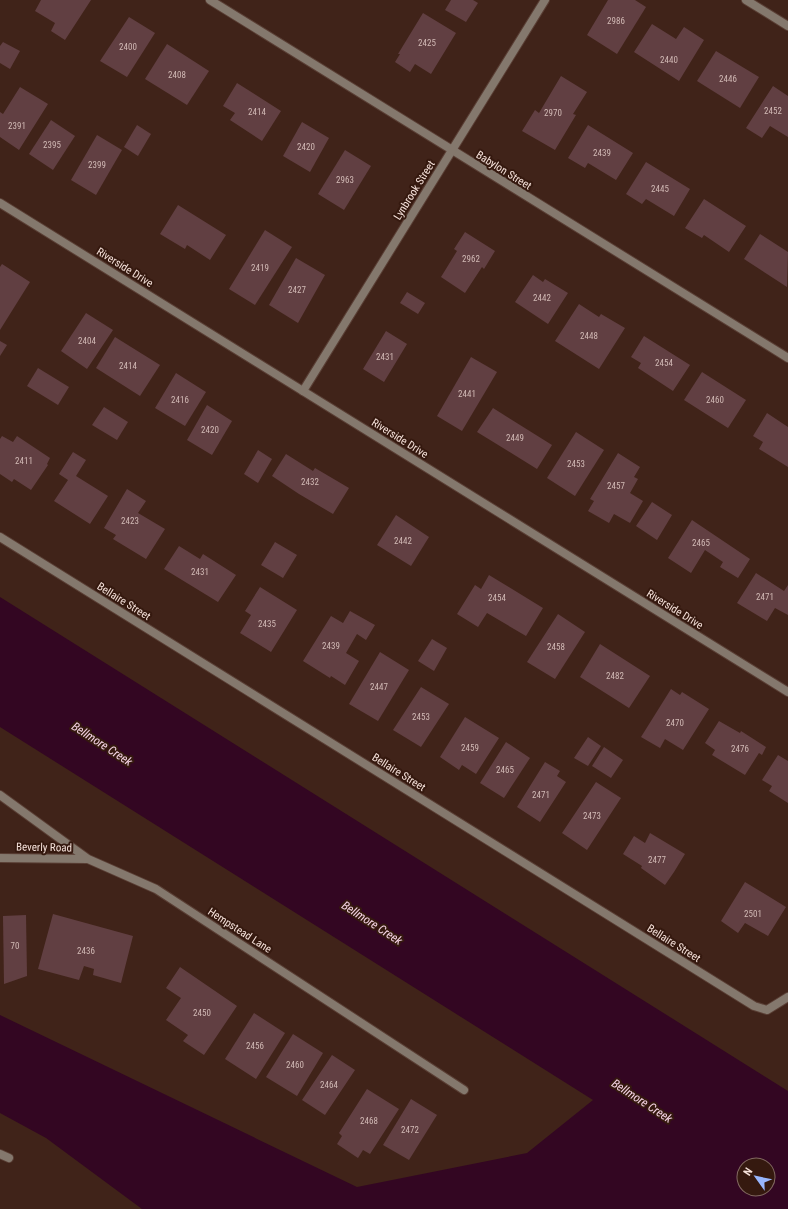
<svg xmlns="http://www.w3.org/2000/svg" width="788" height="1209" viewBox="0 0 788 1209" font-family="'Roboto Condensed',sans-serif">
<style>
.water{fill:#330622;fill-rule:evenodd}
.building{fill:#613f42}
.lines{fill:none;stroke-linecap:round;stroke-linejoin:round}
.street-casing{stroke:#593e34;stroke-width:10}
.street{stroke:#84786d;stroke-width:8}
.labels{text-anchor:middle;stroke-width:4;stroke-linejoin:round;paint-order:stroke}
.number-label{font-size:9px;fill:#d1b9b5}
.street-label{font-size:11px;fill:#f6e2db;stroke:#35190f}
.water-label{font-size:12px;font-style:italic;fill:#f5d3e4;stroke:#35190f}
</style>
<rect width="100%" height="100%" fill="#402319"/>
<!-- water -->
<path class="water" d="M0 597 788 1091V1209H142L46 1138 0 1113V1015L357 1187 527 1153 593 1100 0 727ZM744 1165H768V1189H744Z"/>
<!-- building -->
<g class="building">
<path d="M41 0H91L65 40 51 31 55 23 35 11Z"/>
<path d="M451 0H473L478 3 466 22 445 10Z"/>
<path d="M608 0H635L646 7 617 54 587 35Z"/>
<path d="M423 13 456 33 431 74 415 64 410 72 395 62 400 54H398Z"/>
<path d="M129 17 155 33 127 77 100 61Z"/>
<path d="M652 24 676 39 684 27 704 40 679 81 634 52Z"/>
<path d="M3 42 20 51 10 69 0 63V46Z"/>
<path d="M167 44 209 71 187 105 145 79Z"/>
<path d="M716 51 759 77 740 108 697 81Z"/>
<path d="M561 76 587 92 573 114 576 115 555 150 522 131 535 110 539 113Z"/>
<path d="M237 83 281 111 262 141 230 120 235 113 223 106Z"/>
<path d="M773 86 788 96V137L770 126 762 138 746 128Z"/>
<path d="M20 87 48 104 19 150 0 137V112L3 114Z"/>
<path d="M51 120 75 136 53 170 29 154Z"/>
<path d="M302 122 329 138 310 172 283 156Z"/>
<path d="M137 125 151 134 138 156 124 147Z"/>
<path d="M588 125 633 153 616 180 588 163 585 168 568 158Z"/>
<path d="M97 135 122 150 96 195 71 180Z"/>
<path d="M345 150 371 166 344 210 318 194Z"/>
<path d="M646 162 690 189 674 216 646 199 642 204 626 194Z"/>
<path d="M704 199 746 226 729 252 704 235 702 238 685 228Z"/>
<path d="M178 205 226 235 210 260 187 245 185 249 160 234Z"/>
<path d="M265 230 292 247 255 305 229 289Z"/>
<path d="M465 232 495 251 484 269 482 267 465 293 441 277 457 251 454 249Z"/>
<path d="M760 234 788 252 787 287 744 259Z"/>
<path d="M296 258 325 275 298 323 269 305Z"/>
<path d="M2 264 30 282 0 330V267Z"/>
<path d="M533 275 543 282 545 279 568 293 548 324 515 302Z"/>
<path d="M407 292 425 303 418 314 400 303Z"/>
<path d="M579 304 599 317 601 314 625 328 599 369 555 341Z"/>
<path d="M86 313 113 330 87 369 61 351Z"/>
<path d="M386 331 407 344 384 382 363 369Z"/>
<path d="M644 336 690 365 673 391 638 368 641 363 631 357Z"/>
<path d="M115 337 160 365 140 396 96 368Z"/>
<path d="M0 341 7 345 0 356Z"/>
<path d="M471 357 497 372 462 431 437 416Z"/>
<path d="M38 368 69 387 58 405 27 386Z"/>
<path d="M702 372 746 400 728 428 684 400Z"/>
<path d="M176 373 206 392 185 426 155 408Z"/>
<path d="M207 405 232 421 212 455 187 440Z"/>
<path d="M104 407 128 422 117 440 92 425Z"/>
<path d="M493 408 552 445 537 469 477 432Z"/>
<path d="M767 413 788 427V467L759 449 763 442 753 436Z"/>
<path d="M576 432 604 450 575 496 547 478Z"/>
<path d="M2 436 13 442 17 436 50 458 47 464 48 465 31 490 14 479 12 482 0 474V439Z"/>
<path d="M258 450 272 459 258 483 244 474Z"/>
<path d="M73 452 86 460 76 476 108 496 90 524 54 501 68 480 59 474Z"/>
<path d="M618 453 640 467 634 477 638 479 630 493 643 501 630 523 614 514 609 523 588 511 594 501 590 499Z"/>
<path d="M286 454 313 471 315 468 349 488 333 514 299 494 272 476Z"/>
<path d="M127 489 146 501 138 513 165 529 146 559 113 539 116 535 104 528Z"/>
<path d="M652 502 672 515 657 540 636 526Z"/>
<path d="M396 515 429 537 411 566 377 545Z"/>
<path d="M692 520 750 559 738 578 720 567 723 562 705 550 691 573 668 558Z"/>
<path d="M275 542 297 555 283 578 261 565Z"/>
<path d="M179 546 200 559 203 554 236 575 218 602 164 569Z"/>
<path d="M756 573 784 591 788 585V615L775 608 767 621 737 603Z"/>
<path d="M489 575 543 608 526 636 487 613 478 627 457 614 475 585 481 589Z"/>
<path d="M260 587 297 610 271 652 240 633 251 615 245 611Z"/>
<path d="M350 611 375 625 366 640 357 634 346 653 359 661 345 685 331 676 330 678 303 661 331 616 343 623Z"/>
<path d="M558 614 585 632 555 679 527 662Z"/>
<path d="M432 639 447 648 434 671 418 661Z"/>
<path d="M600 644 650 676 629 708 580 677Z"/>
<path d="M380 652 409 670 378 721 349 704Z"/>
<path d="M421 687 449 704 421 747 393 730Z"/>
<path d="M671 689 680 695 682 692 709 709 683 750 665 739 660 748 641 737Z"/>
<path d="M465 717 499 738 476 774 462 765 459 770 440 757Z"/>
<path d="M719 721 740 733 741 731 766 747 762 755 759 753 745 775 712 755 715 750 705 743Z"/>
<path d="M588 737 601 746 588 766 574 758Z"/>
<path d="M506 742 530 758 504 798 480 783Z"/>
<path d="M604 747 623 760 611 778 592 766Z"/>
<path d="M778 755 788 761V803L769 791 772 786 762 780Z"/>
<path d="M545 762 560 771 557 776 566 782 540 822 517 807Z"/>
<path d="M596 782 621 798 587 850 562 833Z"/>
<path d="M650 833 685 854 674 872 665 885 641 868 642 866 623 854 634 836 645 843Z"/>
<path d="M745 882 786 907 768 936 745 923 738 933 721 921Z"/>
<path d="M53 914 133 936 121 983 93 975 94 969 84 966 79 980 38 969Z"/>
<path d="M26 915 27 976 4 984 3 916Z"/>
<path d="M180 967 237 1006 204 1055 183 1041 188 1035 166 1020 181 998 166 988Z"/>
<path d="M254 1013 285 1033 256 1079 225 1059Z"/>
<path d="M293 1034 323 1053 297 1096 266 1077Z"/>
<path d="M332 1055 355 1070 325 1115 302 1100Z"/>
<path d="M367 1089 399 1109 370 1154 363 1150 358 1158 337 1144 342 1136 339 1133Z"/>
<path d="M411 1099 437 1115 409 1160 383 1145Z"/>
</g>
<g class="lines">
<!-- street casing -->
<g class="street-casing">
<g id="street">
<path d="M210 0 788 358"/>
<path d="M746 0 788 26"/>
<path d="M0 203 788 692"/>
<path d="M303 391 545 0"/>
<path d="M0 537 754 1006 767 1010 788 997"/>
<path d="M0 795 88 859 156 889 464 1090"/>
<path d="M0 858 87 859"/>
<path d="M0 1154 9 1158"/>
</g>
</g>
<!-- street -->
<use href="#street" class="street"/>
</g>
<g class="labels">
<!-- number labels -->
<g class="number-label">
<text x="616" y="24">2986</text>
<text x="427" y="46">2425</text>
<text x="128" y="50">2400</text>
<text x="669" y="63">2440</text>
<text x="177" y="78">2408</text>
<text x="728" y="82">2446</text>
<text x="773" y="114">2452</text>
<text x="257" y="115">2414</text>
<text x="553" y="116">2970</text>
<text x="17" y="129">2391</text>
<text x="52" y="148">2395</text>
<text x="306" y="150">2420</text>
<text x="602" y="156">2439</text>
<text x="97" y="168">2399</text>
<text x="345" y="183">2963</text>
<text x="660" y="192">2445</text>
<text x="471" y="262">2962</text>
<text x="260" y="271">2419</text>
<text x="297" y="293">2427</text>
<text x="542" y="301">2442</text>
<text x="589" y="339">2448</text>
<text x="87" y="344">2404</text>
<text x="385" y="360">2431</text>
<text x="664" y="366">2454</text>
<text x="128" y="369">2414</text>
<text x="467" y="397">2441</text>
<text x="180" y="403">2416</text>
<text x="715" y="403">2460</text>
<text x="210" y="433">2420</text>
<text x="515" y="441">2449</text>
<text x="24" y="464">2411</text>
<text x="576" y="467">2453</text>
<text x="310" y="485">2432</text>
<text x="616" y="489">2457</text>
<text x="130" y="524">2423</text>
<text x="403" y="544">2442</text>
<text x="701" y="546">2465</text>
<text x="200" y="575">2431</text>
<text x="765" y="600">2471</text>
<text x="497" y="601">2454</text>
<text x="267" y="627">2435</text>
<text x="331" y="649">2439</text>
<text x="556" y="650">2458</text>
<text x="615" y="679">2482</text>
<text x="379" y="690">2447</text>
<text x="421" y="720">2453</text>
<text x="675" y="726">2470</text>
<text x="470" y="751">2459</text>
<text x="740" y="752">2476</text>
<text x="505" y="773">2465</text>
<text x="541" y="798">2471</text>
<text x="592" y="819">2473</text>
<text x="657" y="863">2477</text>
<text x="753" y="917">2501</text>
<text x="15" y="949">70</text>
<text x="86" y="954">2436</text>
<text x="202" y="1016">2450</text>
<text x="255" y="1049">2456</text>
<text x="295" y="1068">2460</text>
<text x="329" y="1088">2464</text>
<text x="369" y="1124">2468</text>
<text x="410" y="1133">2472</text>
</g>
<!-- street labels -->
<g class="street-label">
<text transform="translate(504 170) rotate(32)" y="4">Babylon Street</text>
<text transform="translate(414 190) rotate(-58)" y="4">Lynbrook Street</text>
<text transform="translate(125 267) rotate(32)" y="4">Riverside Drive</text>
<text transform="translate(400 438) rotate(32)" y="4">Riverside Drive</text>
<text transform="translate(124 601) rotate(32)" y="4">Bellaire Street</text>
<text transform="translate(675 609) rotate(32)" y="4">Riverside Drive</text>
<text transform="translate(399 772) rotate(32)" y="4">Bellaire Street</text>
<text transform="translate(44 847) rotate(1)" y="4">Beverly Road</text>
<text transform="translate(240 930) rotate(33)" y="4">Hempstead Lane</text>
<text transform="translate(674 943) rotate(32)" y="4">Bellaire Street</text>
</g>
<!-- water labels -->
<g class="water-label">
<text transform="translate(102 744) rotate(33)" y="4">Bellmore Creek</text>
<text transform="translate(372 923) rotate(33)" y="4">Bellmore Creek</text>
<text transform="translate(642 1101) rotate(33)" y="4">Bellmore Creek</text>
</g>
</g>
<!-- north arrow -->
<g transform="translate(756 1177) rotate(303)"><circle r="19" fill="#35190f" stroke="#826961"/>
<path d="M0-3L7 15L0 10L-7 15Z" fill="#98b6fd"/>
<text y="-6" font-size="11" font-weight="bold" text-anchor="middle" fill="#f6e2db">N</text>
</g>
</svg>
